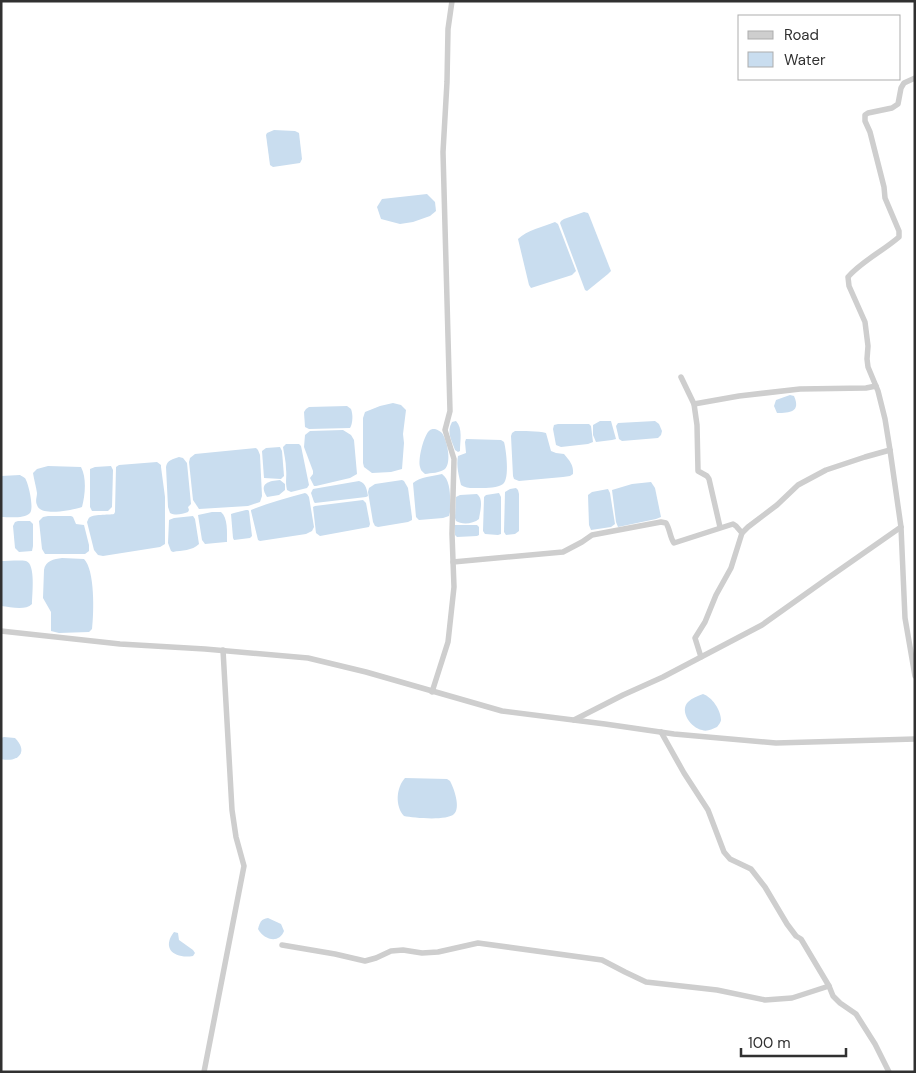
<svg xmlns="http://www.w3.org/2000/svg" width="916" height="1073" viewBox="0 0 916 1073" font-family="'DM Sans',sans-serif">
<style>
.water{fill:#c9ddef}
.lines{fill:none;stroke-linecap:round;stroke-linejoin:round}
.minor{stroke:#cecece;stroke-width:5.5}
</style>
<rect width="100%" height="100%" fill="#fff"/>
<!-- water -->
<g class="water">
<path d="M274 130 295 131 299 133 302 159 300 163 273 167 270 165 266 135 267 133Z"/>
<path d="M427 194 435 202 436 211 430 216 413 222 400 224 381 219 377 207 382 199Z"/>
<path d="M584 212 588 213 589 215 611 271 608 274 587 291 585 290 560 223 561 221 564 219Z"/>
<path d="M555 222 558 224 576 271 572 275 531 288 529 285 518 239C527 230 543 227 555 222Z"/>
<path d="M790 395 794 396C801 412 790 413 777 413L774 406 776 400Z"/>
<path d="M393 403 401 405 406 410 403 434 404 443 402 469 391 472 372 473 364 467 363 463V418L365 412 380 406Z"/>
<path d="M347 406 351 409C353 414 353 423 350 428L309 429 305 427 304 412 306 409 309 407Z"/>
<path d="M456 421C463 428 460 441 460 451L458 452 455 450C452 441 446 432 452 422Z"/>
<path d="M600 421H611L616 439 612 440 596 442 593 435V425Z"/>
<path d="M655 421 659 424 662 431 661 435 658 438 622 441 619 439 616 426 618 423Z"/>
<path d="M558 424H589L591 426 593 442 588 444 561 447 556 445 553 429 554 425Z"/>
<path d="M435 429C438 430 440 431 442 433 447 440 452 462 445 469 440 473 431 473 425 474 422 471 421 471 420 467 418 459 423 439 428 432 431 429 431 429 435 429Z"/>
<path d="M343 430 351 435 354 440 357 474 350 478 316 486H314L310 478 313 474V471L304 447 305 435 310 431Z"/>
<path d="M515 431C522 431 539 431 546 433L551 451 556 453 564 454C569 460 574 465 573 474L570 476 563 477 519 481 514 479 513 476 511 436 512 433Z"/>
<path d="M466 439 501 440 504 442C506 449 510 479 503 484 498 488 487 488 480 488 474 488 466 489 461 485 459 476 456 466 458 456L466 453 465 442Z"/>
<path d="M286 444H299L301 446 309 485 307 488 291 492 287 490C285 481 287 477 286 469 286 461 284 454 283 447Z"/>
<path d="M280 447 282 451 284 476 281 479 264 478 262 451 266 448Z"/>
<path d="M256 448 258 450 260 455 262 496 260 502 248 506 199 509 193 500 189 462 190 458 195 454Z"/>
<path d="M179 457 183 458 187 463 191 504 188 507 189 510 188 512C182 514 176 516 170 513L168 507 166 467C167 460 173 459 179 457Z"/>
<path d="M157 462 161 465V467L165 497V544L160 547 103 556 98 555 94 550 87 522C88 520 88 519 89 518 92 514 109 515 114 514L115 512 116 467 119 465Z"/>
<path d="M48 466 81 467C87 478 85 496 82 507 73 510 40 517 37 505 35 501 37 497 37 493 36 486 34 480 33 473L37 469Z"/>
<path d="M111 466 113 470 112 507 108 511H92L90 507V469L95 467Z"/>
<path d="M442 474C452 481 450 501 450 512L449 516 443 518 419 520 416 517 413 483C420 477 433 476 442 474Z"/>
<path d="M20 475C23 477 25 477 26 480 29 486 34 508 30 513 24 519 9 517 1 517V476Z"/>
<path d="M280 480 285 484V490L279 495 267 497C258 483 269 481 280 480Z"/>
<path d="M402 480 404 481 408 488 412 517V520L408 522 378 527 375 526 373 522 368 492 369 488 375 484Z"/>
<path d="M359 481C366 483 367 490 368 496L366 497 315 503 314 502 311 493 313 489Z"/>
<path d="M651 482 655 488 661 517 656 519 618 527 616 522 612 490 632 484Z"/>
<path d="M516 488 518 490 519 494V531L515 534 506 535 504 532 505 492 510 489Z"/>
<path d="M608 489 610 493 615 524 611 527 591 530 589 525 588 495 592 492Z"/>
<path d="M305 493 307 494 309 497 314 527 312 531 306 534 260 541 258 540 251 511V510C268 503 287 498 305 493Z"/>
<path d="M499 493 501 497V534L498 535 485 534 483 531 484 497 486 495Z"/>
<path d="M477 494C484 499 480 511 479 519 473 524 462 525 456 521L455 518 456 497 460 495Z"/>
<path d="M363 500 366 503 370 524 369 527 320 536 316 533 313 507 315 506Z"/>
<path d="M246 510H248L249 511 252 536 250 538 234 540 233 538 231 514 234 513Z"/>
<path d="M212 512H221C228 518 227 532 227 542H226L205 544 202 540 198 515Z"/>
<path d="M48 516H71L73 517 76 524 84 525 89 545V551L85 554H45L42 549 39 521 43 517Z"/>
<path d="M193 516 195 519 199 544C192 551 182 550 173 552L171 551 168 543 169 520 174 518Z"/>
<path d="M18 521H30L33 524V546L32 551 19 552 15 548 13 526 15 522Z"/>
<path d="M455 525H477L479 527V535L477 536 457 537 455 535Z"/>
<path d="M62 558 84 559C95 570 94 613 92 629L89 632 59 633 51 631V612L43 598 44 570C45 561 54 559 62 558Z"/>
<path d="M1 561C8 561 20 560 26 561 36 564 32 595 32 604 25 611 11 607 1 606Z"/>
<path d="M703 694C712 697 721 710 721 720 721 722 718 726 717 727 712 729 707 732 702 730 691 728 679 711 688 702 692 698 698 696 703 694Z"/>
<path d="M4 737 15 738C29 752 18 763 1 759V738Z"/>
<path d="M405 778 447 779 450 781C454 788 461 808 454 814 447 821 414 818 404 816 395 806 396 788 405 778Z"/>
<path d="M268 918 281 924 284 931C279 944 264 940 258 929 260 922 261 919 268 918Z"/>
<path d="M174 932 178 933 179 940 193 950 195 953 193 956C175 959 161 949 174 932Z"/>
</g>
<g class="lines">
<!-- minor -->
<g class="minor">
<path d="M915 78 904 83 901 88 898 104 892 108 868 113 865 115V121L870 132 884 187 885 198 899 231V237C883 251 862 261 848 277L849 286 865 322 868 346 867 359 868 367 878 391 885 419 890 450 901 527 905 618 915 676"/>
<path d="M681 377 694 404 697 425 698 471 707 476 709 479 720 527"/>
<path d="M694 404 739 396 800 389 866 388 876 386"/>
<path d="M453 562 563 552 582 542 592 535 661 522 666 523C670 529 670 538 674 543L733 524 736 526 742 533"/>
<path d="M1 631 120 644 205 649 308 658 366 672 502 711 605 724 674 734 776 743 915 739"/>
<path d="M701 657 695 638 705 622 716 595 731 568 742 533 748 527 777 505 798 485 826 470 865 457 890 450"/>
<path d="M432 692 448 642 454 587 452 534 454 459 445 430 450 411 443 152 447 82 448 29 452 1"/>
<path d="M574 720 623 695 663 677 762 625 828 578 901 527"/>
<path d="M661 732 684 773 708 810 724 852 730 859 751 869 765 887 787 924 796 936 801 939 829 986 833 996 840 1003 856 1014 875 1044 889 1072"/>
<path d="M282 945 335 954 365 961 376 958 391 951 403 950 422 953 438 952 478 943 602 960 625 972 646 982 717 990 765 1000 792 998 829 986"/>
<path d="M204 1072 244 866 236 837 232 810 223 650"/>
</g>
</g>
<!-- border -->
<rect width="916" height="1073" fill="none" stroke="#313131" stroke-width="5"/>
<!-- legend -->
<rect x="738" y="15" width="162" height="65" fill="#ffffff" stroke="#adadad"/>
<rect x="748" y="31" width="25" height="8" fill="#cecece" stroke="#adadad"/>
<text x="784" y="40" font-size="15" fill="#313131">Road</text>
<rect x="748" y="52" width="25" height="15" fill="#c9ddef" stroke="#adadad"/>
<text x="784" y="65" font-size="15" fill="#313131">Water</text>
<!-- scale -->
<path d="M741 1048v8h105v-8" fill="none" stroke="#313131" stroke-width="2.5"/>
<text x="748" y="1048" font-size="15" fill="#313131" stroke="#ffffff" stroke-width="4" paint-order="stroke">100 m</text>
</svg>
